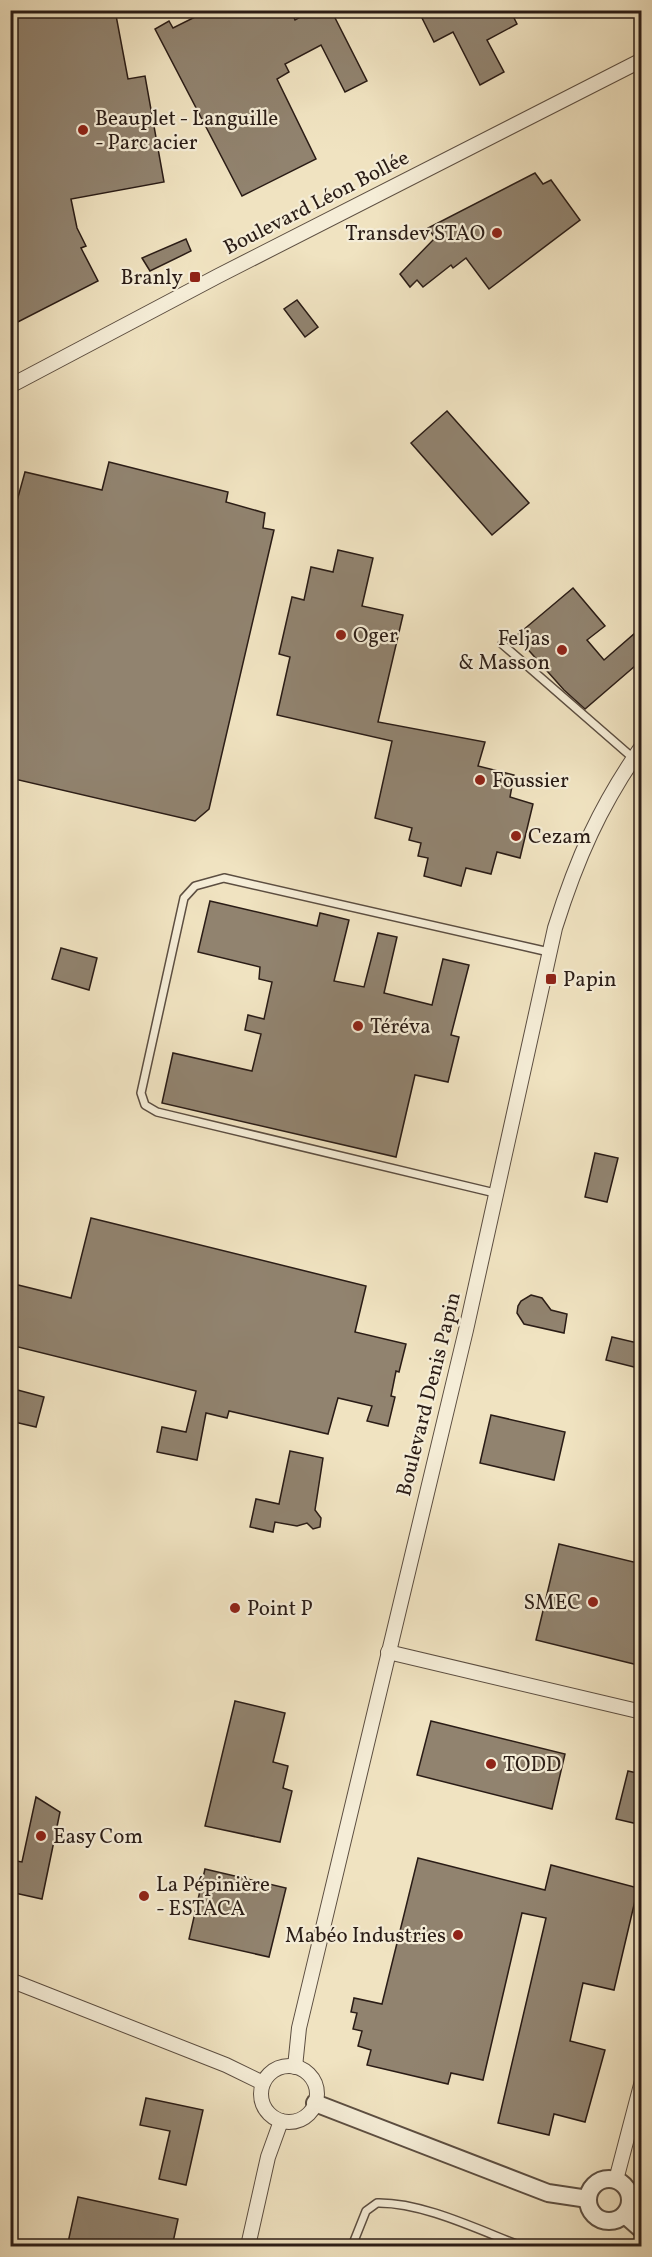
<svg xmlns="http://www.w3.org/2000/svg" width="652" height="2257" viewBox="0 0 652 2257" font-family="Vollkorn,serif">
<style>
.building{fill:#91836f;stroke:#2a1c16;stroke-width:1.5}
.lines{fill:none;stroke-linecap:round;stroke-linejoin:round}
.service-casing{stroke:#5c4e41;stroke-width:10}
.minor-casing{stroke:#5c4e41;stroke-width:16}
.tertiary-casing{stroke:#5c4e41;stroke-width:20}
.service{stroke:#f5edd7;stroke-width:7}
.minor{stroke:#f5edd7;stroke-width:14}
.tertiary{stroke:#f5edd7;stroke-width:16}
.poi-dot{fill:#8f2418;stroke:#f5edd7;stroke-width:2}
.labels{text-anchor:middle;stroke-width:4.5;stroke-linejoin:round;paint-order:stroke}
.poi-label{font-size:21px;fill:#2a1c16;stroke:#f5edd7;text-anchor:start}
.street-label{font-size:21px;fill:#2a1c16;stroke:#f5edd7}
</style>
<rect width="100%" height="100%" fill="#f0e3c1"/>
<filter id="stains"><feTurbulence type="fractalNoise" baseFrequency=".00333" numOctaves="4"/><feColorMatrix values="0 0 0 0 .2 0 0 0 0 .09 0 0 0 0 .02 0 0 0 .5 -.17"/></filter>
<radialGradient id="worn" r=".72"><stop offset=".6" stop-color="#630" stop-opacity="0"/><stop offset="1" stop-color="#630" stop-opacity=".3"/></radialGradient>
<!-- building -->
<g class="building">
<path d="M10 10H115L128 79 145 76 164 182 71 199 77 228 86 246 81 248 98 281 10 326Z"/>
<path d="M209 10H272L276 17 291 10 295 20 313 10H331L367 81 345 92 321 45 285 64 289 72 277 79 316 159 242 196 155 29 169 21 173 28Z"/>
<path d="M418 10H510L517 24 487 40 504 72 480 85 453 32 434 42Z"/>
<path d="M535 173 543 184 551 180 580 220 489 289 466 258 453 268 451 265 423 287 417 280 410 287 400 274 435 238 428 228Z"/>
<path d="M186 239 191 251 150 271 142 258Z"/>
<path d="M297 300 318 327 305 337 284 309Z"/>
<path d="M447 411 529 503 492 535 411 443Z"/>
<path d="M109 462 228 492 226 502 265 513 263 528 274 530 209 809 195 821 10 778V526L25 472 102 490Z"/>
<path d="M338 550 373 558 362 606 403 615 378 722 485 742 478 766 514 775 510 797 533 804 520 858 497 852 491 874 466 868 461 886 424 876 428 858 418 856 421 843 409 840 412 828 375 818 392 741 277 715 290 657 279 654 292 597 304 600 311 567 333 572Z"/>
<path d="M573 588 605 626 587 640 604 660 642 627V660L585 709 564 690 516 636Z"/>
<path d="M210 901 317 926 320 913 349 920 334 981 364 987 378 933 397 937 384 993 432 1005 443 959 469 965 451 1035 459 1037 448 1082 415 1075 396 1157 162 1103 173 1053 252 1071 261 1034 245 1030 248 1015 264 1019 272 982 259 979 260 967 198 952Z"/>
<path d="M61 948 97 958 89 990 52 979Z"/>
<path d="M595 1153 618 1158 607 1202 585 1197Z"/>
<path d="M91 1218 366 1286 355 1332 406 1344 399 1372 396 1371 391 1396 395 1397 388 1426 367 1421 372 1406 338 1398 328 1434 229 1411 227 1418 206 1413 197 1460 157 1452 162 1427 186 1432 196 1391 10 1345V1283L71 1298Z"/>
<path d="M531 1295 542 1298 551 1310 567 1314 564 1333 524 1324 517 1313 518 1306 521 1301Z"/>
<path d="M612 1337 642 1344V1369L606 1360Z"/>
<path d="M10 1388 44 1397 36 1427 10 1421Z"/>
<path d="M491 1415 565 1432 554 1480 480 1463Z"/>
<path d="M290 1451 323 1458 315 1510 321 1518 320 1527 313 1529 307 1523 297 1526 275 1522 273 1532 250 1527 256 1499 279 1504Z"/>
<path d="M559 1544 642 1564V1666L536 1640Z"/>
<path d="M235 1701 285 1713 273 1762 288 1766 283 1788 292 1791 280 1842 205 1826Z"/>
<path d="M431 1721 565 1754 552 1809 417 1775Z"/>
<path d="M628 1771 642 1774V1825L616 1819Z"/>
<path d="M36 1797 60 1812 42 1899 10 1892V1860L22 1862Z"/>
<path d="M418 1858 545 1890 551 1865 638 1888 614 1990 583 1983 570 2041 605 2050 585 2122 554 2114 549 2135 498 2123 546 1918 522 1913 483 2080 451 2073 448 2084 367 2065 371 2050 358 2046 362 2031 353 2029 357 2013 351 2012 354 1998 382 2004Z"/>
<path d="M205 1869 286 1888 269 1957 189 1939Z"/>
<path d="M146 2098 203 2110 186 2185 159 2179 170 2131 140 2125Z"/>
<path d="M78 2197 178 2219 172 2247H67Z"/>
</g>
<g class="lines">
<!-- service casing -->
<g class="service-casing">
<g id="service">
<path d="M502 644 633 758"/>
<path d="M495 1193 157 1112 145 1105 141 1093 184 898 195 886 224 878 549 952"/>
<path d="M352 2246 366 2211 377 2203C422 2202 479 2230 521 2246"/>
</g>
</g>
<!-- minor casing -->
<g class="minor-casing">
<g id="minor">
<path d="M10 386 218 276 642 60"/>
<path d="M388 1652 642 1712"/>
<path d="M10 1980 226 2065 263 2083"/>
<circle cx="289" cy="2094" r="28"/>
<path d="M295 2067 299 2028 466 1330 555 928C577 858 600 806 642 746"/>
<path d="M616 2180 642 2081"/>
<path d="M248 2246 268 2157 281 2121"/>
</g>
</g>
<!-- tertiary casing -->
<g class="tertiary-casing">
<g id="tertiary">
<path d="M315 2103 548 2193 588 2199"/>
<circle cx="609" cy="2200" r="21"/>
<path d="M625 2215 642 2230"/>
</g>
</g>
<!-- service -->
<use href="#service" class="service"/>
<!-- minor -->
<use href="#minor" class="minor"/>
<!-- tertiary -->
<use href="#tertiary" class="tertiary"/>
</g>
<!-- markers -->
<g class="poi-dot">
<circle cx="83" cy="130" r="6"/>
<circle cx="497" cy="233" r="6"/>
<rect x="189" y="271" width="12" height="12" rx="3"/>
<circle cx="341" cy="635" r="6"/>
<circle cx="562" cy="650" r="6"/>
<circle cx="480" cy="780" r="6"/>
<circle cx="516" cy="836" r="6"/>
<rect x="545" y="973" width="12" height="12" rx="3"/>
<circle cx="358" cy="1026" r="6"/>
<circle cx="593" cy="1602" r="6"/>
<circle cx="235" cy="1608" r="6"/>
<circle cx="491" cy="1764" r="6"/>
<circle cx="41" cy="1836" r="6"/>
<circle cx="144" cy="1896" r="6"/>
<circle cx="458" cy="1935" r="6"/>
</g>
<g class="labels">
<!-- poi labels -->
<g class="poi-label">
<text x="95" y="125">Beauplet - Languille<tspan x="95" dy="24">- Parc acier</tspan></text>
<text x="485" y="240" text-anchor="end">Transdev STAO</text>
<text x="183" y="284" text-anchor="end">Branly</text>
<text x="353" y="642">Oger</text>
<text x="550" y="645" text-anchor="end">Feljas<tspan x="550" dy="24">&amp; Masson</tspan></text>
<text x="492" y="787">Foussier</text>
<text x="528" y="843">Cezam</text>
<text x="563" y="986">Papin</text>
<text x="370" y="1033">Téréva</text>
<text x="581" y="1609" text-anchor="end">SMEC</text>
<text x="247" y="1615">Point P</text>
<text x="503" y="1771">TODD</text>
<text x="53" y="1843">Easy Com</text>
<text x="156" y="1891">La Pépinière<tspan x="156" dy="24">- ESTACA</tspan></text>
<text x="446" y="1942" text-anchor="end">Mabéo Industries</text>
</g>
<!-- street labels -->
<g class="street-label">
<text transform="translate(316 202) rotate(-27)" y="7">Boulevard Léon Bollée</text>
<text transform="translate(428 1394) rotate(-76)" y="7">Boulevard Denis Papin</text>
</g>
</g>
<!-- margin -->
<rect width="652" height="2257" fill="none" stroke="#f0e3c1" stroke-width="36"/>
<rect x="12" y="12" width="628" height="2233" fill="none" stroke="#2a1c16" stroke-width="3"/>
<rect x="18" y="18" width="616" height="2221" fill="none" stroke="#2a1c16" stroke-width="1.5"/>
<rect width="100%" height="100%" filter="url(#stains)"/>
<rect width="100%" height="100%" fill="url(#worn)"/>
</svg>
